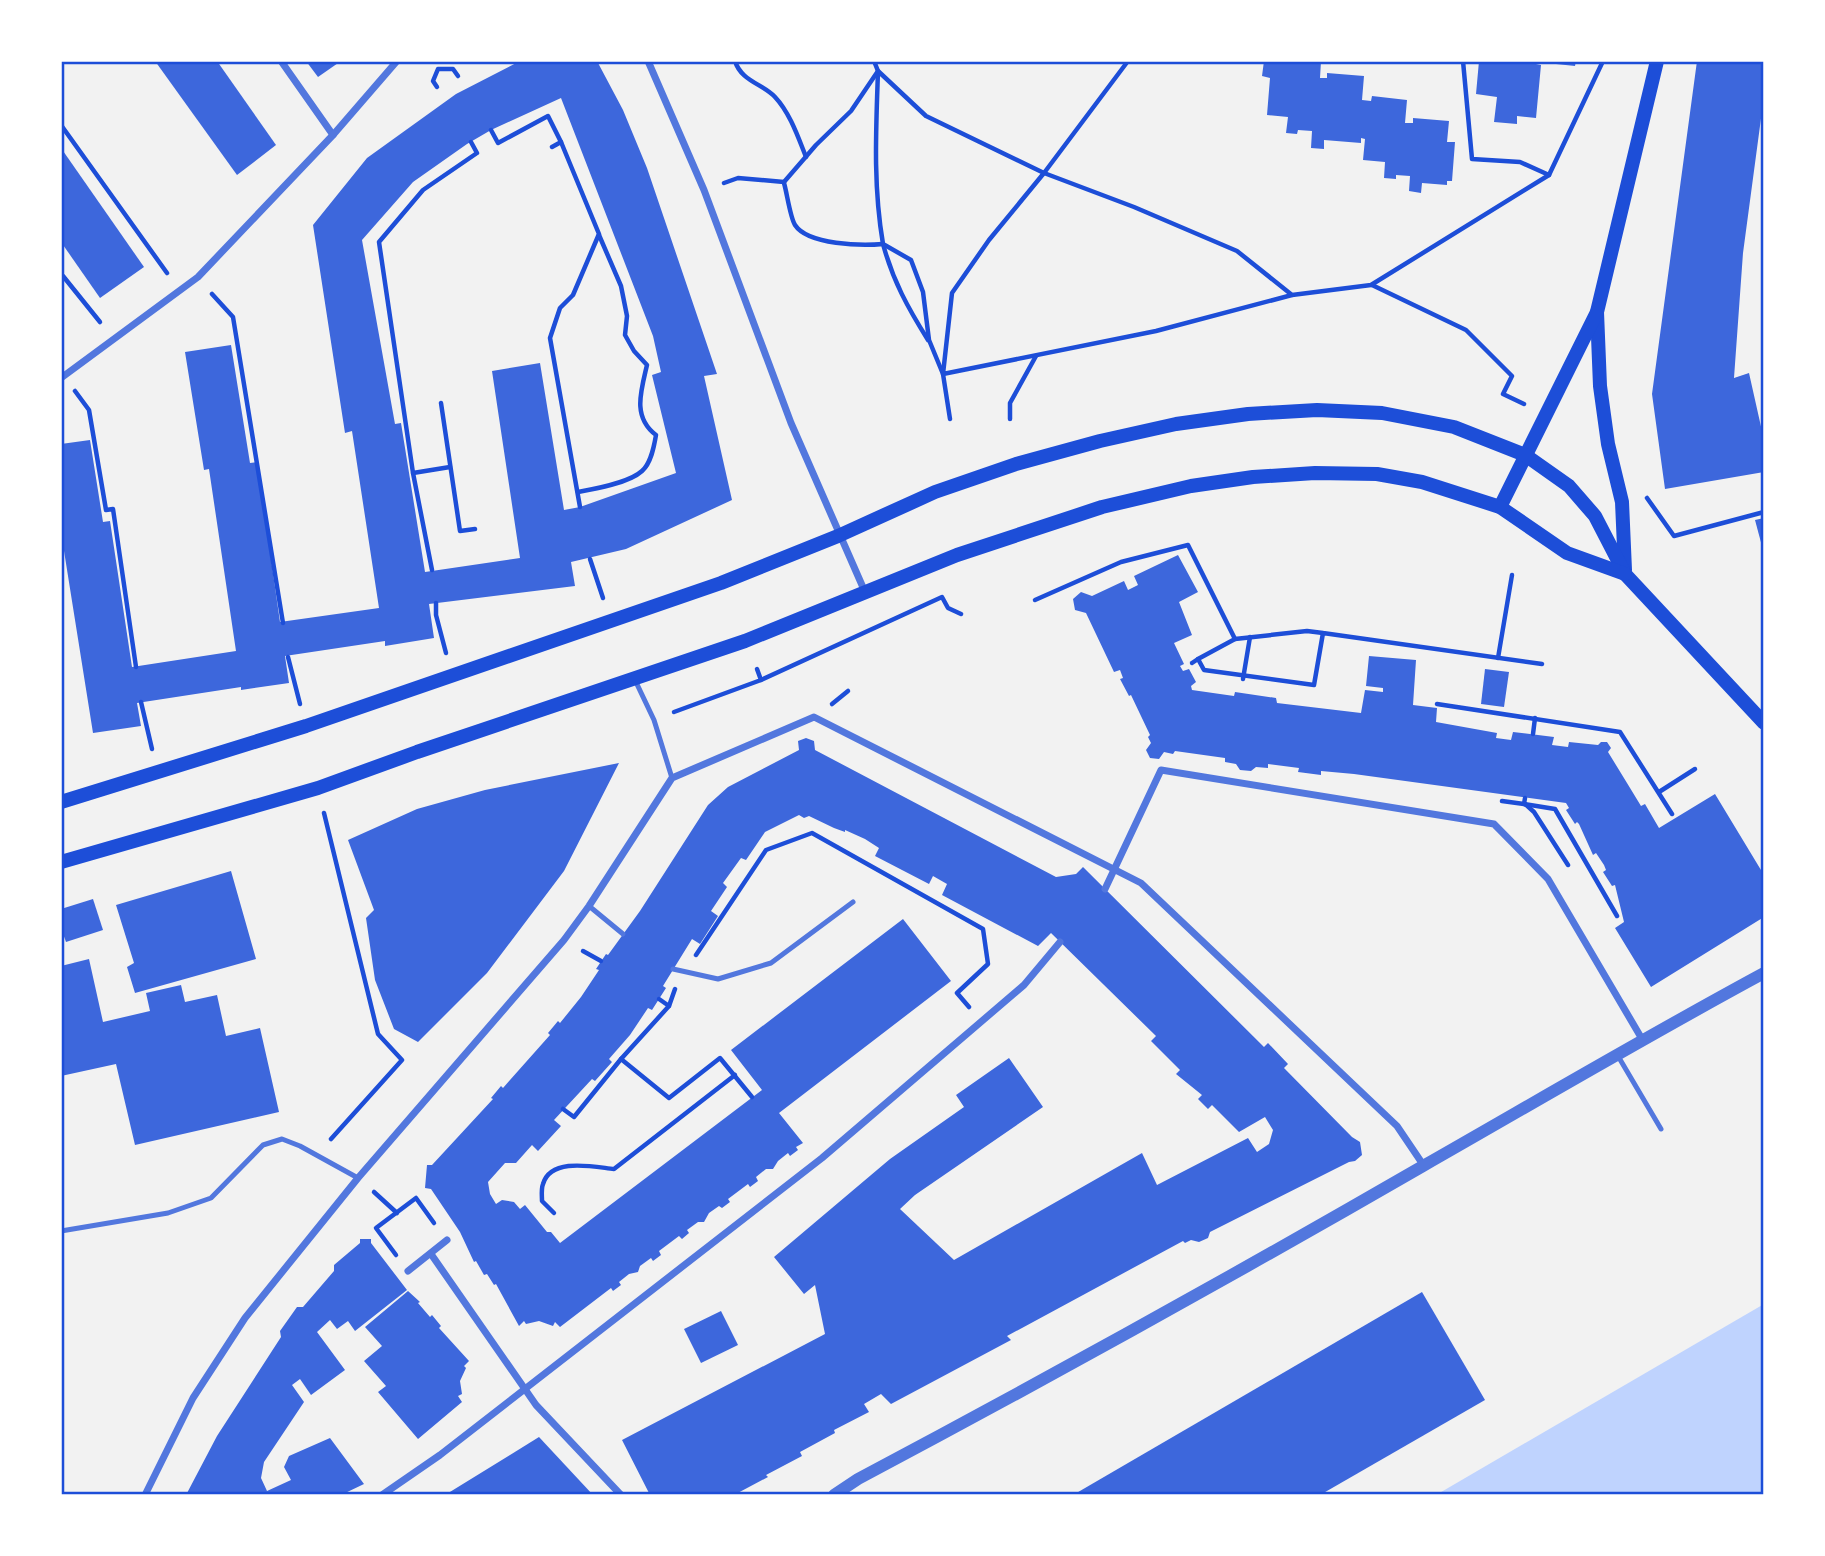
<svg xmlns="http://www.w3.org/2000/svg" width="1825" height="1556" viewBox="0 0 1825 1556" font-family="'Asap Condensed',sans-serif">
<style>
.water{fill:#bfd3fe}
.building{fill:#3d67dc;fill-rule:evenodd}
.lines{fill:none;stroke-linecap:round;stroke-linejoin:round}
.path{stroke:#1d4ed8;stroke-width:4.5}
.service{stroke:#5277de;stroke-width:5}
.minor{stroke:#5277de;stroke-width:7}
.tertiary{stroke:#5277de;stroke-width:12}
.secondary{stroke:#1d4ed8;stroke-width:14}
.neatline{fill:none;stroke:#1d4ed8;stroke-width:2.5}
</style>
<rect width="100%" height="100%" fill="#f2f2f2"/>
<!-- water -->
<path class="water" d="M1764 1304V1495H1436Z"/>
<!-- building -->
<g class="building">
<path d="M155 61H217L276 145 237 175Z"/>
<path d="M306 61H341L318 77Z"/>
<path d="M520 61H597L623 110 647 168 717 374 704 376 732 500 626 549 571 562 575 586 429 604 434 638 385 646V641L285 656 289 683 241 690V687L137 703 141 726 93 733 61 532V444L90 440 103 522 110 521 132 667 236 651 209 469 204 470 185 352 231 345 250 463 257 462 280 622 379 608 352 431 345 433 313 225 367 158 456 94ZM561 98 653 336 661 372 652 375 676 473 580 507 564 510 540 363 492 371 520 558 425 572 401 423 395 424 362 240 413 182 467 144 491 130Z"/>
<path d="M1264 61H1321L1320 78H1327V73L1364 76 1362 100 1371 101 1372 96 1407 100 1405 123H1413V118L1449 121 1447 142H1455L1452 181H1447V185L1422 183 1421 193 1409 191 1410 176 1396 175V179L1384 178 1385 162 1363 160 1365 139 1361 138V143L1324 140V149L1311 148 1312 131 1298 130 1297 134 1286 133 1288 117 1267 115 1270 78 1262 76Z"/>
<path d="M1479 61H1536V64L1541 65 1536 118 1517 116V124L1494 122 1497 97 1476 94Z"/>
<path d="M1556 61H1576L1575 66 1556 64Z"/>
<path d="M1697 61H1764V96L1743 253 1734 378 1749 373 1764 440V472L1665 489 1652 394Z"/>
<path d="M61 148 144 267 100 298 61 242Z"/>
<path d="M1764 518V550H1763L1755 520Z"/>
<path d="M1178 555 1198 592 1179 602 1192 635 1174 643 1184 664 1180 666 1183 671 1189 669 1196 682 1191 686 1192 690 1234 696 1235 692 1276 698 1277 703 1361 713 1365 690 1383 692V688L1366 686 1369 656 1416 660 1413 705 1437 708 1436 722 1497 733 1496 738 1511 740 1513 732 1554 737 1552 745 1568 747 1569 742 1598 745 1601 742H1607L1611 748 1608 752 1627 783 1641 806 1645 804 1659 828 1715 794 1764 875V917L1651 987 1615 928 1624 922 1615 885 1612 886 1603 872 1606 870 1604 865 1596 853 1593 855 1579 824 1577 822 1575 824 1566 810 1569 808 1566 803 1354 774 1321 771V775L1298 772 1299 768 1268 764V768L1256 767 1251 771 1240 770 1236 764 1225 762V758L1175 751 1173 754 1164 752 1159 759 1150 758 1146 750 1151 743 1148 737 1150 735 1131 695 1129 696 1120 679 1123 678 1120 670 1114 672 1086 613 1075 610 1073 599 1081 592 1092 596 1124 581 1128 590 1138 585 1134 576Z"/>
<path d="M1485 669 1509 672 1504 707 1481 704Z"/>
<path d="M806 738 814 741 815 750 1056 877 1076 874 1083 867 1264 1047 1268 1043 1288 1064 1284 1068 1352 1137 1360 1142 1362 1155 1355 1161 1349 1162 1210 1232 1208 1238 1199 1242 1191 1240 1185 1243 1183 1241 1007 1336 1011 1340 891 1404 881 1394 864 1404 869 1412 834 1430 835 1433 800 1452 802 1456 766 1475 768 1477 734 1495H650L622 1440 825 1334 815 1285 804 1294 774 1257 890 1159 964 1107 956 1095 1009 1058 1043 1107 915 1195 900 1209 954 1260 1142 1153 1157 1185 1248 1138 1257 1152 1269 1144 1273 1130 1265 1117 1239 1132 1212 1105 1208 1109 1198 1099 1202 1095 1176 1074 1180 1070 1151 1041 1156 1036 1051 933 1038 946 942 895 947 884 933 876 929 884 875 856 879 848 865 839 845 830V832L834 828 809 816 804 818 799 815 765 832 746 860 741 858 723 883 727 887 711 911 718 916 700 944 692 939 663 986 666 988 652 1010 648 1008 630 1035 609 1059 612 1062 595 1081 592 1079 554 1120 561 1126 538 1151 532 1145 516 1163H505L488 1182 490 1194 496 1204 502 1200 514 1202 520 1209 525 1205 547 1232H551L560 1243 762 1090 731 1050 903 919 951 981 779 1113 803 1143 796 1147 798 1150 790 1156 788 1153 778 1161 773 1169H766L756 1177 758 1181 750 1187 748 1184 728 1199 730 1202 722 1208 719 1206 709 1213 704 1222H698L687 1230 689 1233 682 1239 679 1236 659 1251 661 1255 653 1261 651 1258 640 1266 638 1272 629 1274 619 1282 621 1285 613 1291 611 1288 560 1327 555 1322 553 1326 539 1321 526 1324 524 1321 519 1326 496 1284 494 1285 487 1274 484 1275 476 1261 474 1262 460 1232 431 1189 425 1188 427 1165H432L493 1099 491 1098 501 1086 503 1088 550 1035 548 1033 558 1021 560 1023 581 997 599 970 596 969 606 954 608 955 640 911 708 805 728 787 799 750 798 741Z"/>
<path d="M619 763 564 871 487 973 418 1042 394 1029 375 980 366 918 374 910 348 840 417 809 485 790Z"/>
<path d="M231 871 256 959 135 993 127 967 134 963 116 905Z"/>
<path d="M93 899 103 930 66 942 61 928V909Z"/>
<path d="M89 959 103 1022 150 1011 146 993 181 985 185 1002 217 995 226 1036 260 1028 279 1112 135 1145 116 1064 61 1076V966Z"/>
<path d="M360 1239H371V1243L407 1290 355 1331 348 1321 337 1329 330 1320 317 1332 345 1370 311 1395 300 1379 292 1385 304 1402 264 1462 261 1478 267 1491 291 1480 284 1467 289 1456 330 1438 364 1484 341 1495H186L217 1436 281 1337 280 1331 297 1307H303L334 1271V1265L360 1243Z"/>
<path d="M408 1291 420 1302 418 1303 430 1317 432 1315 441 1326 439 1328 469 1361 464 1366 466 1368 460 1381 462 1394 458 1396 462 1402 418 1439 378 1392 386 1386 364 1361 382 1346 365 1327Z"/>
<path d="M1422 1292 1485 1400 1320 1495H1073Z"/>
<path d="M721 1311 738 1345 701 1363 684 1329Z"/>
<path d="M539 1437 593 1495H445Z"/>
</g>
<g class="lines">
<!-- path -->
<g class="path">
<path d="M735 61C741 81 763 84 775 97 790 113 798 137 806 157"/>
<path d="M874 61 878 71C876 130 873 186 883 244L911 260 923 292 929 340 943 374 950 419"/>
<path d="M1463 61 1472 159 1520 162 1549 175"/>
<path d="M437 87 433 81 438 69H453L458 76"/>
<path d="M61 125 167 273"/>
<path d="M491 130 498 143 548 116 561 142 552 147"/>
<path d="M561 142 599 234 573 295 560 308 550 338 580 507"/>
<path d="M784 182 816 145 851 111 878 71 926 116 1044 173 1128 61"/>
<path d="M724 183 738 178 784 182"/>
<path d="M784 183C787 193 790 217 795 225 808 245 862 246 883 244 893 281 908 308 928 340"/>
<path d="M61 276H63L100 322"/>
<path d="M1372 285 1466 330 1512 376 1503 394 1524 404"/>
<path d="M212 294 233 317 283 623"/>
<path d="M1292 295 1237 251 1134 207 1044 173 989 240 952 293 943 374 1156 331 1292 295 1371 285 1549 175 1603 61"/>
<path d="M75 391 89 410 106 510 113 509 136 667"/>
<path d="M441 403 460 531 475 529"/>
<path d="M1010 419V403L1036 356"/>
<path d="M413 473 450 467"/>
<path d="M578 492C595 489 629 483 642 471 651 463 654 447 656 435 632 417 641 391 647 365L634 351 625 335 627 316 621 286 599 235"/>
<path d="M1647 498 1674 536 1764 512"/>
<path d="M590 559 603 598"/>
<path d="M432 570 413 473 379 242 423 190 477 153 471 142"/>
<path d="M1035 600 1121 562 1188 545 1235 639"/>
<path d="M436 603V615L446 653"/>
<path d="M1323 633 1314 685 1204 670 1198 659 1235 639 1307 631 1323 633 1542 664"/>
<path d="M288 657 300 704"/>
<path d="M1498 658 1512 575"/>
<path d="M1192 663 1198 659"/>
<path d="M1243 679 1250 637"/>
<path d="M761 680 942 597 948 608 961 614"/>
<path d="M141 702 152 749"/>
<path d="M832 704 848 691"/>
<path d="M1437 704 1620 732 1672 814"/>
<path d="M674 712 761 680 757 669"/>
<path d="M1533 734 1535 718"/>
<path d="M1659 792 1695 769"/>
<path d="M1502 801 1524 804 1525 798"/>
<path d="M1524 804 1555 809 1617 916"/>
<path d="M1525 804 1534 812 1568 865"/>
<path d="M324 813 378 1034 402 1060 331 1139"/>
<path d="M583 951 601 961"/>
<path d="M696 955 766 850 812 833 983 929 988 964 957 993 969 1007"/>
<path d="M659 999 669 1006"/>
<path d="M621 1059 669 1098 720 1058 752 1097"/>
<path d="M563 1109 574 1117 621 1059 669 1006 675 989"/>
<path d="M374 1192 397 1213"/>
<path d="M554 1213 542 1201C542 1196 541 1189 543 1184 551 1157 594 1167 614 1169L735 1075"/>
<path d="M396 1255 376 1228 416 1198 434 1223"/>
</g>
<!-- service -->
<g class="service">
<path d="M635 680 654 720 672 778"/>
<path d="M589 906 623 934"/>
<path d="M673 969 718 979 771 963 853 902"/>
<path d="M1618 1056 1661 1129"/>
<path d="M61 1231 168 1213 211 1198 263 1145 282 1139 300 1146 358 1178"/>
</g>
<!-- minor -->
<g class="minor">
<path d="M281 61 333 135"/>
<path d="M648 61 704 190 791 423 865 592"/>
<path d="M61 378 198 277 333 135 397 61"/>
<path d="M1105 889 1161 770 1494 824 1548 879 1642 1039"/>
<path d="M431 1254 536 1405 621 1495"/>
<path d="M408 1271 447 1240"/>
<path d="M145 1495 193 1398 245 1318 358 1178 564 940 589 906 672 778 814 717 1141 883 1397 1126 1424 1166"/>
<path d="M382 1495 440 1455 822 1158 1024 985 1060 942"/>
</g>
<!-- tertiary -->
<path class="tertiary" d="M834 1495 858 1479C1048 1378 1236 1274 1423 1166 1537 1101 1649 1035 1764 973"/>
<!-- secondary -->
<g class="secondary">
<path d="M1597 312 1600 386 1608 444 1622 502 1625 570"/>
<path d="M1500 507 1597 312 1657 61"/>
<path d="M61 802 306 726 721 583 838 536 935 492 1016 464 1100 441 1176 424 1248 414 1317 410 1382 413 1454 427 1525 455 1569 486 1595 516 1625 574 1764 723"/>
<path d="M61 862 318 788 417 752 745 641 957 555 1102 507 1191 486 1253 477 1315 473 1377 474 1422 482 1500 507 1567 553 1625 574"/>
</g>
</g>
<!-- border -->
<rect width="1825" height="1556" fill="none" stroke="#ffffff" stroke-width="126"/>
<rect x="63" y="63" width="1699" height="1430" class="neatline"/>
</svg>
